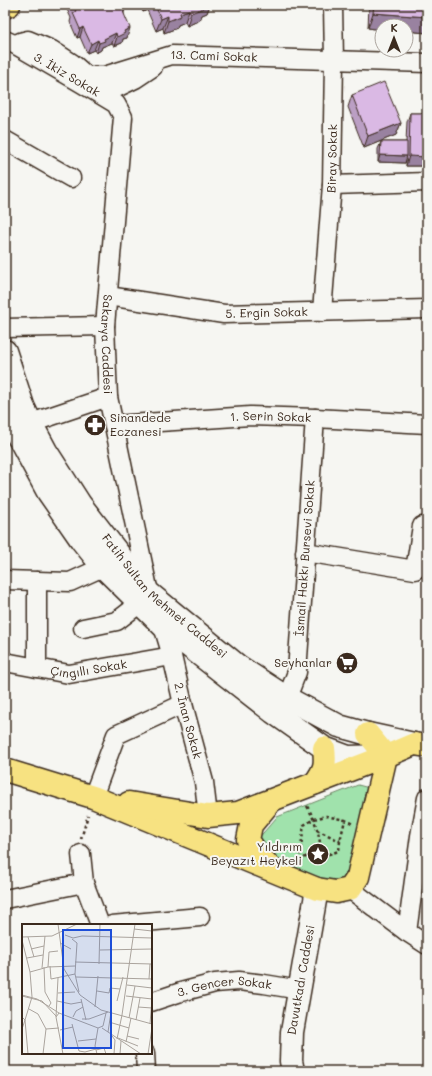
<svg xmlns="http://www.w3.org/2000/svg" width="432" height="1076" viewBox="0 0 432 1076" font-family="Mali,sans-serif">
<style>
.green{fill:#a0e2ac;stroke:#6e8665}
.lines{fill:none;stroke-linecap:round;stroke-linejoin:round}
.street-casing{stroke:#3b2a1e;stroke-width:21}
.secondary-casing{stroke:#3b2a1e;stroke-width:25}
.primary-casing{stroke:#3b2a1e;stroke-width:25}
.path{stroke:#3b2a1e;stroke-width:2.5;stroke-dasharray:3 3;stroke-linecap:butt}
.street{stroke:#f6f6f2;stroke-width:18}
.secondary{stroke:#f6f6f2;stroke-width:22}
.primary{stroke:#f7e281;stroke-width:22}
.wall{fill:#bb9fc4;stroke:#3b2a1e}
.shaded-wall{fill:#9982a0;stroke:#3b2a1e}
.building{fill:#dab9e4;stroke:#3b2a1e}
.labels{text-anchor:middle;stroke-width:4;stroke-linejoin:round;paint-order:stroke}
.street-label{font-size:12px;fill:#3b2a1e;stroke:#f6f6f2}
.poi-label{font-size:12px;fill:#3b2a1e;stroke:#f6f6f2;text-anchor:end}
.inset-road{fill:none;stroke:#aba49d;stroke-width:1}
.view{fill:#1d4ed8;fill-opacity:0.15;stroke:#1d4ed8;stroke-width:2}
.inset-edge{fill:none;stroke:#3b2a1e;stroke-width:2}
</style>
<rect width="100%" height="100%" fill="#f6f6f2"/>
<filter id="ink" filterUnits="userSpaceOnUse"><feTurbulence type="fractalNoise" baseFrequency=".025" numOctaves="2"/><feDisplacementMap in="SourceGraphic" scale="8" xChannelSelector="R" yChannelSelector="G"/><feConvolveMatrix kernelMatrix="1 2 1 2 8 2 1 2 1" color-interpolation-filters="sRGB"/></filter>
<g filter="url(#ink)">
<!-- green -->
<path class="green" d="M358 785 373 789 354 872 345 879 328 885 272 866 257 840 277 817Z"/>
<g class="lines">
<!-- street casing -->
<g class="street-casing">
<g id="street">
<path id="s1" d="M5 40 14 44 81 83 116 104 123 117 105 326 108 397 149 593"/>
<path id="s2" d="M20 42 28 40 52 50 72 63 87 76H104L172 55 427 63"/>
<path d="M102 95 135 79 153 67"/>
<path d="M5 140 71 178"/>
<path d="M332 185 427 182"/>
<path id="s3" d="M108 296 224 314 427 309"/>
<path id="s4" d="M322 312 332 185 334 61 333 5"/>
<path d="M5 328 105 326"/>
<path id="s5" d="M114 425 250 416 315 418 427 424"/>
<path d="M18 428 31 423 108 397"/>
<path d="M305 552 415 570 422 526 427 527"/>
<path d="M5 580 70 582 103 567"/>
<path d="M37 581V668"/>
<path id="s6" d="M163 626 172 656 183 704 204 782 208 816"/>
<path d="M83 628 117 621 139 604"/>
<path id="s7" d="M5 662 69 674 172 656"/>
<path id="s8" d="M287 698 297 672 315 418"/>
<path d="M93 797 116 735 183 704"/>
<path d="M81 854 84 883 100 925"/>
<path d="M350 889 407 932 427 945"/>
<path d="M5 899 84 883"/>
<path d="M112 925 200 917"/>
<path d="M407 932 420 836 427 798"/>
<path id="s9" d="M151 1002 181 992 215 983 239 981 264 984 300 990"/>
<path d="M145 1053 146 1071"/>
</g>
</g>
<!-- secondary casing -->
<g class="secondary-casing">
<g id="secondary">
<path id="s10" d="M5 351 23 406 31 423 46 451 80 504 149 593 238 666 287 698 339 726 368 734 414 744"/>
<path d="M5 404 14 429 48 492 82 541 103 567 163 626 273 712 324 748 348 757 382 756"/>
<path id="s11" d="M293 1071 291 1061 292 1032 317 889"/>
</g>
</g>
<!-- primary casing -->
<g class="primary-casing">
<g id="primary">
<path d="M5 7 9 5"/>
<path d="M368 734 386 756"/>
<path d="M5 770 93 797 317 889 336 892 350 889 358 877 386 756"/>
<path d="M315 783C325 769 326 765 324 748"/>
<path d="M271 801 251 825 248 840 256 852 272 869"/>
<path d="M129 803 208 816 238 813 386 756 414 744 427 746"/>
</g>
</g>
<!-- path -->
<g class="path">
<path d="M307 806C316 822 318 831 321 848L329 854 339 851 340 841 345 820 352 823"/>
<path d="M317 830 340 841"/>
<path d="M81 839 88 815"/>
<path d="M299 861 304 825 314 819 326 816 345 820"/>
<path d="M299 861 321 848"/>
</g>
<!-- street -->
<use href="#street" class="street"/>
<!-- secondary -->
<use href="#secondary" class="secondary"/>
<!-- primary -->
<use href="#primary" class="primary"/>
</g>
<!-- wall -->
<g class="wall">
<path d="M65 5H125L124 13 127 38 123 39 122 43 114 46 112 43 102 47 101 50 96 53 94 50 87 53 80 37 77 38 70 22 71 18Z"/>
<path d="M140 5H210L207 13 202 15 200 20 187 26 185 22 178 25 177 28 164 33 163 28 156 31 147 10 143 12Z"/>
<path d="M369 5H427V33L406 31V26H382V30L368 28Z"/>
<path d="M352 95 401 123 396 135 364 148 348 107Z"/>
<path d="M410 113H427V160H426L424 166H406V159L405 163 378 162V149L381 142H406L407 122Z"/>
</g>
<!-- shaded-wall -->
<g class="shaded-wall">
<path d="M145 5H149L147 10 143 12Z"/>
<path d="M203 5H210L207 13 202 15 200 20 187 26 191 13Z"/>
<path d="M126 7 122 17V9Z"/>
<path d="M189 10 185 22 178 25 177 28 164 33 168 21 180 13Z"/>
<path d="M373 13 427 17V33L406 31V26H382V30L368 28Z"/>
<path d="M168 16 163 28 156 31 161 19Z"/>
<path d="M83 27 80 37 77 38 80 29Z"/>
<path d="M130 28 127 38 123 39 122 43 114 46 117 37 124 31Z"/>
<path d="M116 33 112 43 102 47 101 50 96 53 99 43 104 39Z"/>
<path d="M98 40 94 50 87 53 91 44Z"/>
<path d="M401 123 396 135 364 148 368 136Z"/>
<path d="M427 152V160H426L424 166H406L409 156Z"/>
<path d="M380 155 407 156 405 163 378 162Z"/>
</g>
<!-- building -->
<g class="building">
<path d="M73 5H125L126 7 122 9 130 28 124 31 125 33 117 37 116 33 104 39 105 41 99 43 98 40 91 44 83 27 80 29 73 13 76 11Z"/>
<path d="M155 5H203L204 8 191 13 189 10 180 13 181 16 168 21V16L161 19Z"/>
<path d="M374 5H427V17L373 13Z"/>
<path d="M384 82 401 123 368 136 352 95Z"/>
<path d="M410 113H427V157L409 156Z"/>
<path d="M381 142H407V156L380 155Z"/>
</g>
</g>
<!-- icons -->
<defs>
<g id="pharmacy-disc" transform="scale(1.15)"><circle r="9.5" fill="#3b2a1e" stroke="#f6f6f2"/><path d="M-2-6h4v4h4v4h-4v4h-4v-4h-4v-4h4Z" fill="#fff"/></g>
<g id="supermarket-disc" transform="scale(1.15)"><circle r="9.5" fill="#3b2a1e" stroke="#f6f6f2"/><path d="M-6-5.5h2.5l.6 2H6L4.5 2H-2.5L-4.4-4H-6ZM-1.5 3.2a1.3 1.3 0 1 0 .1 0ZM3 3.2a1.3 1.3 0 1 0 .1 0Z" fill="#fff"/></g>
<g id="sight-disc" transform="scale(1.15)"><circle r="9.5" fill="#3b2a1e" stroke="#f6f6f2"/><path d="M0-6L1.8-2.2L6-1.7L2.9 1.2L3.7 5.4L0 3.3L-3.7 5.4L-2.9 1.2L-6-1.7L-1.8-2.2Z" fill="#fff"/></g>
</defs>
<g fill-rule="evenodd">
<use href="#pharmacy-disc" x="95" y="425"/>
<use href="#supermarket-disc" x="347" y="663"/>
<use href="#sight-disc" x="318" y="854"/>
</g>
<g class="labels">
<!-- street labels -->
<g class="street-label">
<text dy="4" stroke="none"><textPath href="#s2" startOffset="208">13. Cami Sokak</textPath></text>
<text dy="4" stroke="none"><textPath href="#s1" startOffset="71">3. İkiz Sokak</textPath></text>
<text dy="4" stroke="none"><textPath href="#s4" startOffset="154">Biray Sokak</textPath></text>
<text dy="4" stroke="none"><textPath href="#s3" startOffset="160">5. Ergin Sokak</textPath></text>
<text dy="4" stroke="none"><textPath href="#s1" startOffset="371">Sakarya Caddesi</textPath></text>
<text dy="4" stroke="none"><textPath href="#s5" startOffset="157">1. Serin Sokak</textPath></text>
<text dy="4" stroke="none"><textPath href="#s8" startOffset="142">İsmail Hakkı Bursevi Sokak</textPath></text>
<text dy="4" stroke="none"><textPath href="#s10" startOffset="297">Fatih Sultan Mehmet Caddesi</textPath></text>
<text dy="4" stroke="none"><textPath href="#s7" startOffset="85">Çıngıllı Sokak</textPath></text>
<text dy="4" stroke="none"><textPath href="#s6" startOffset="98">2. İnan Sokak</textPath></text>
<text dy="4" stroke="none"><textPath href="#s11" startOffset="92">Davutkadı Caddesi</textPath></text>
<text dy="4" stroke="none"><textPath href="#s9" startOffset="76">3. Gencer Sokak</textPath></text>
</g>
<!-- poi labels -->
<g class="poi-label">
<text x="110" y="422" text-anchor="start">Sinandede<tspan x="110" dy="14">Eczanesi</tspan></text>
<text x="332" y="667">Seyhanlar</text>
<text x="302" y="851">Yıldırım<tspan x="302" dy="14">Beyazıt Heykeli</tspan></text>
</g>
</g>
<!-- overview -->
<g transform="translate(22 924)">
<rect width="130" height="130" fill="#f6f6f2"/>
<path class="inset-road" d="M36 0 42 45 58 71 79 86 130 100M112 5 130 7M43 11 51 14 60 12 130 14M0 13 30 12 55 0M6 13 12 33M50 15 55 19 53 50 57 68M0 16 8 48 10 73M38 19 49 25M9 25 22 22M78 26 130 25M5 34 21 31M53 38 130 40M77 40 78 0M28 42 29 55 53 50M22 43 23 68 29 79 27 82M26 43 27 28 36 27M20 44 23 12M8 48 26 43 53 42M54 53 130 55M127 55 128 40M105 61 130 64M75 67 87 69 88 64 98 65M36 69 53 68M0 71 15 75 37 89 76 104 81 102 84 89M0 72 20 77 34 92M104 72 130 75M59 75 64 96M35 77 49 80 60 78M95 77 101 53M73 83 76 52M116 83 130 84M7 85 16 90 24 105 21 130M37 89 34 93 41 130M100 91 113 0M0 93 3 96 0 105M34 93 36 54M51 93 54 87 61 83M107 94 113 62M60 95H67L86 88M114 96 118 74M87 98 107 104M50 100 57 127 63 128 74 125M128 100 130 75M80 104 119 130M24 105 37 104M38 106 51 103M86 108 89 88M90 112 93 116 92 130M105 112 117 115M96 114 116 122M95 115 100 91M56 117 74 115M104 118 109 94M74 126 82 124 84 130M6 130 3 96 10 73M75 130 73 122 76 104M98 130 99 117M126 130 130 104"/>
<path class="view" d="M41 6H89V124H41Z"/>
<rect width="130" height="130" class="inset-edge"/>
</g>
<!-- margin -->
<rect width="432" height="1076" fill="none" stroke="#f6f6f2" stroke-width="20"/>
<rect x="10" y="10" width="412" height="1056" fill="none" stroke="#3b2a1e" stroke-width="1.5" filter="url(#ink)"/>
<!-- north arrow -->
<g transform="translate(394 38)"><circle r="19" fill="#f6f6f2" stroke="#aba49d"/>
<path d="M0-3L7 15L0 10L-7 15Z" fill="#3b2a1e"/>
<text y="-6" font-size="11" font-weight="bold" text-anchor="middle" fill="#3b2a1e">K</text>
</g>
</svg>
